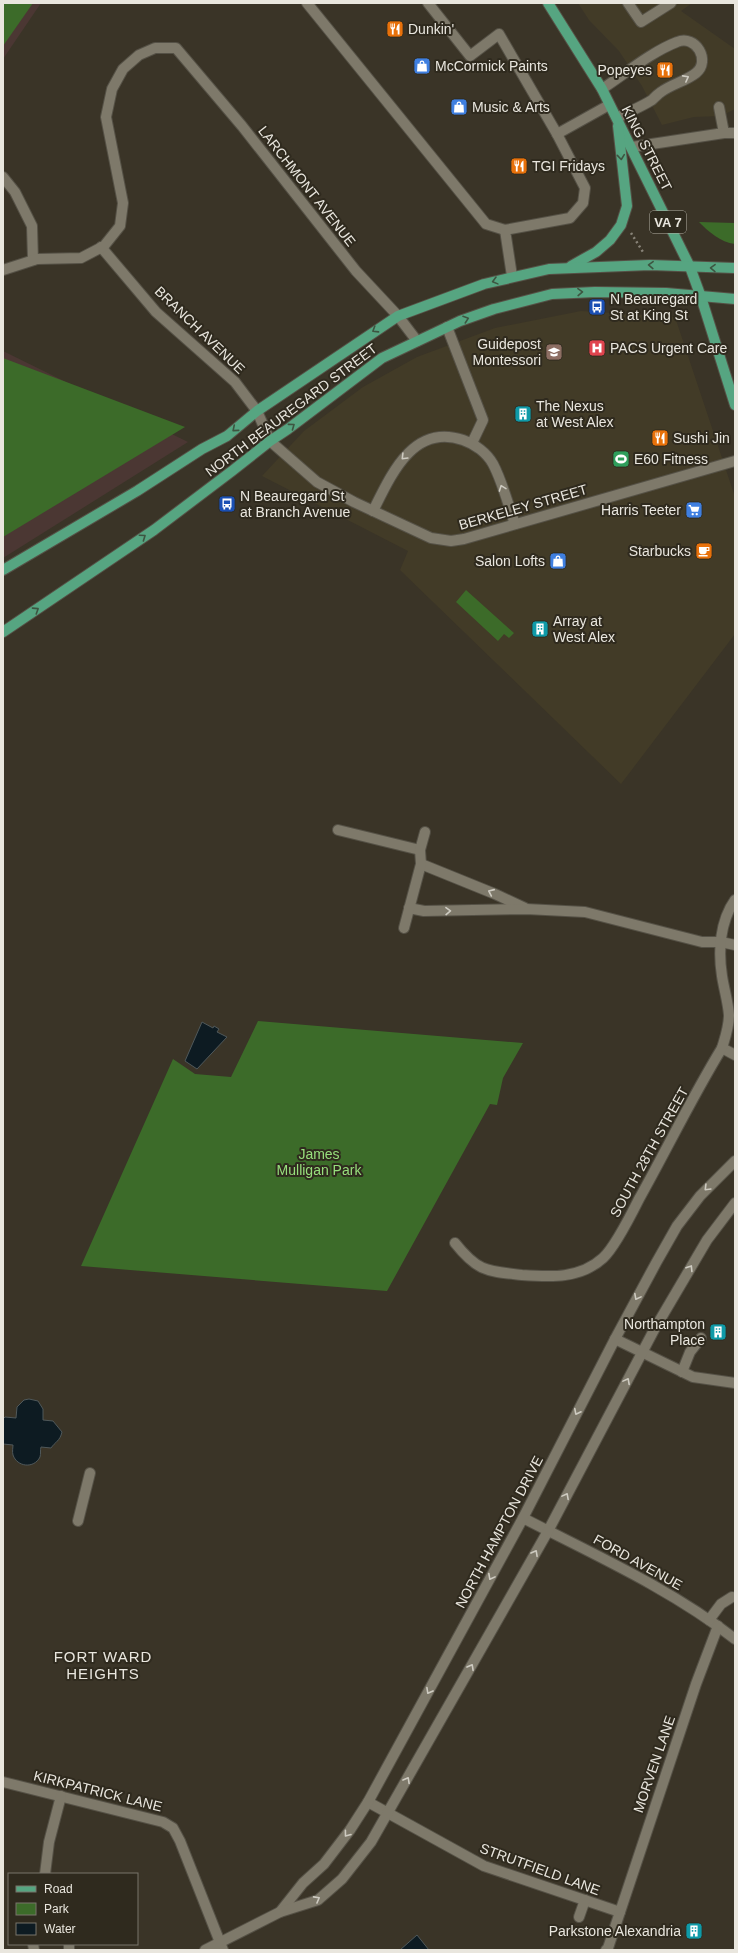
<svg xmlns="http://www.w3.org/2000/svg" width="738" height="1953" viewBox="0 0 738 1953" font-family="Arial,sans-serif">
<style>
.built{fill:#423b27}
.education{fill:#4b3733}
.green{fill:#3c6b29}
.water{fill:#0d1b22;stroke:#4f585a}
.lines{fill:none;stroke-linecap:round;stroke-linejoin:round}
.minor-casing{stroke:#555146;stroke-width:12}
.major-casing{stroke:#555146;stroke-width:12}
.path{stroke:#898479;stroke-width:2.5;stroke-dasharray:2 3;stroke-linecap:butt}
.minor{stroke:#7e796a;stroke-width:10}
.major{stroke:#56a581;stroke-width:10}
.oneway{stroke:#cecbc1}
.oneway2{stroke:#3d5541}
.labels{text-anchor:middle;stroke-width:4;stroke-linejoin:round;paint-order:stroke}
.shield{fill:#2f2a1e;stroke:#b1aea4;stroke-width:1}
.shield-label{font-size:13px;font-weight:bold;fill:#e9e6de}
.poi-label{font-size:14px;fill:#e9e6de;stroke:#2f2a1e;text-anchor:start}
.street-label{font-size:14px;fill:#e9e6de;stroke:#2f2a1e}
.park-label{font-size:14px;fill:#97de7c;stroke:#2f2a1e}
.neighbourhood-label{font-size:15px;letter-spacing:1px;fill:#e9e6de;stroke:#2f2a1e}
</style>
<rect width="100%" height="100%" fill="#3a3427"/>
<!-- built -->
<g class="built">
<path d="M578 3H692L681 11 735 49V109L721 116 694 117 662 125 642 86 619 51 589 20Z"/>
<path d="M581 311 675 317 735 497V634L621 784 400 570 408 551 262 476 304 431 363 387 417 357 495 328Z"/>
</g>
<!-- education -->
<g class="education">
<path d="M3 3H41L3 59Z"/>
<path d="M3 351 188 442 3 558Z"/>
</g>
<!-- green -->
<g class="green">
<path d="M3 3H33L3 46Z"/>
<path d="M699 222 735 223V244C720 242 709 232 699 222Z"/>
<path d="M3 358 185 427 3 537Z"/>
<path d="M466 590 514 633 509 638 504 634 498 641 456 602Z"/>
<path d="M258 1021 523 1043 503 1078 497 1105 490 1104 387 1291 81 1266 173 1059 195 1074 231 1077Z"/>
</g>
<!-- water -->
<g class="water">
<path d="M202 1022 213 1028 214 1026 219 1029 217 1032 227 1037 197 1069 185 1061Z"/>
<path d="M29 1399 38 1401 43 1409V1420L53 1421 62 1432C60 1441 55 1442 51 1448L41 1447C40 1450 41 1454 40 1457 34 1469 17 1467 13 1455 12 1452 13 1447 13 1445L3 1444V1419L5 1417 16 1418 17 1407 24 1400Z"/>
<path d="M417 1935 429 1950H400Z"/>
</g>
<g class="lines">
<!-- minor casing -->
<g class="minor-casing">
<g id="minor">
<path d="M307 3 486 224 505 230"/>
<path d="M428 3 470 56 499 34 557 134 585 188 583 203 570 218 505 230 512 276"/>
<path d="M628 3 641 22 671 3"/>
<path d="M602 89C625 74 651 52 677 42 696 34 711 61 696 73 686 81 672 84 661 92 658 94 655 97 652 100 641 107 628 112 617 118"/>
<path d="M719 107 724 133"/>
<path d="M557 134 609 105"/>
<path d="M632 147 724 133H735"/>
<path d="M3 177 15 192 32 226 33 260"/>
<path d="M101 247 156 312 235 382 257 411 270 441 317 482 354 502 431 538 451 541 464 539 735 461"/>
<path d="M3 270 37 259 81 258 104 246 120 226 123 203 106 117 112 89 123 69 139 55 155 48H176L242 126 356 271 398 316 417 341"/>
<path d="M447 327 483 420 472 443"/>
<path d="M373 511C391 475 413 423 463 440 475 444 487 453 493 464 503 483 508 505 515 524"/>
<path d="M338 830 420 850"/>
<path d="M421 864 495 894 525 908"/>
<path d="M409 908 424 911 526 909 585 912 702 942H721L735 945"/>
<path d="M404 928 421 864 420 850 425 832"/>
<path d="M722 1048 735 1055"/>
<path d="M455 1243C478 1272 487 1271 522 1275 551 1277 580 1279 603 1258 615 1247 631 1215 639 1199 667 1149 692 1097 722 1048 725 1038 729 1027 729 1015 728 1002 724 989 722 976 718 951 720 921 735 900"/>
<path d="M615 1339 693 1377 735 1383"/>
<path d="M682 1372 690 1352 701 1338"/>
<path d="M523 1518C595 1555 671 1589 735 1639"/>
<path d="M78 1521 90 1473"/>
<path d="M709 1620 721 1604 732 1597"/>
<path d="M3 1782 163 1822 173 1828 180 1841 223 1950"/>
<path d="M368 1802 484 1866 620 1912"/>
<path d="M45 1874 49 1842 61 1796"/>
<path d="M280 1912 303 1883 324 1864 350 1830 368 1802 523 1518 615 1339 656 1263 677 1226 700 1196 735 1161"/>
<path d="M579 1917 585 1900"/>
<path d="M33 1944 34 1950"/>
<path d="M69 1950V1944"/>
<path d="M205 1950 280 1912 318 1900 342 1879 371 1842 548 1531 654 1330 707 1240 735 1203"/>
<path d="M606 1950 608 1948 696 1684 718 1626"/>
</g>
</g>
<!-- major casing -->
<g class="major-casing">
<g id="major">
<path d="M548 3 602 89 690 267 701 297 735 405"/>
<path d="M571 266 596 252 610 240 621 225 627 206 618 126"/>
<path d="M3 570 137 491 202 449 227 436 257 411 398 316 484 284 549 269 650 265 735 268"/>
<path d="M3 632 154 530 232 471 270 441 288 429 382 358 460 321 494 309 552 294 595 292 666 293 735 299"/>
</g>
</g>
<!-- path -->
<path class="path" d="M631 233 643 252"/>
<!-- minor -->
<use href="#minor" class="minor"/>
<!-- major -->
<use href="#major" class="major"/>
</g>
<!-- one-way arrows -->
<defs><path id="oneway-chevron" d="M-2-3.5L2.5 0L-2 3.5" fill="none" stroke-width="1.6" stroke-linecap="round" stroke-linejoin="round"/></defs>
<g class="oneway">
<use href="#oneway-chevron" transform="translate(686 78) rotate(-28)"/>
<use href="#oneway-chevron" transform="translate(404 457) rotate(135)"/>
<use href="#oneway-chevron" transform="translate(502 488) rotate(-110)"/>
<use href="#oneway-chevron" transform="translate(491 892) rotate(-156)"/>
<use href="#oneway-chevron" transform="translate(448 911) rotate(-1)"/>
<use href="#oneway-chevron" transform="translate(707 1188) rotate(135)"/>
<use href="#oneway-chevron" transform="translate(690 1268) rotate(-58)"/>
<use href="#oneway-chevron" transform="translate(637 1297) rotate(118)"/>
<use href="#oneway-chevron" transform="translate(627 1381) rotate(-62)"/>
<use href="#oneway-chevron" transform="translate(577 1412) rotate(117)"/>
<use href="#oneway-chevron" transform="translate(566 1496) rotate(-62)"/>
<use href="#oneway-chevron" transform="translate(535 1553) rotate(-61)"/>
<use href="#oneway-chevron" transform="translate(491 1577) rotate(118)"/>
<use href="#oneway-chevron" transform="translate(471 1667) rotate(-61)"/>
<use href="#oneway-chevron" transform="translate(429 1691) rotate(119)"/>
<use href="#oneway-chevron" transform="translate(407 1780) rotate(-61)"/>
<use href="#oneway-chevron" transform="translate(347 1834) rotate(127)"/>
<use href="#oneway-chevron" transform="translate(317 1899) rotate(-29)"/>
</g>
<g class="oneway2">
<use href="#oneway-chevron" transform="translate(621 157) rotate(84)"/>
<use href="#oneway-chevron" transform="translate(651 265) rotate(-178)"/>
<use href="#oneway-chevron" transform="translate(713 268) rotate(-179)"/>
<use href="#oneway-chevron" transform="translate(495 281) rotate(165)"/>
<use href="#oneway-chevron" transform="translate(580 292) rotate(-2)"/>
<use href="#oneway-chevron" transform="translate(466 319) rotate(-19)"/>
<use href="#oneway-chevron" transform="translate(375 330) rotate(148)"/>
<use href="#oneway-chevron" transform="translate(292 426) rotate(-36)"/>
<use href="#oneway-chevron" transform="translate(235 429) rotate(140)"/>
<use href="#oneway-chevron" transform="translate(143 537) rotate(-35)"/>
<use href="#oneway-chevron" transform="translate(36 610) rotate(-33)"/>
</g>
<!-- icons -->
<defs>
<g id="restaurant-square" transform="scale(0.9)"><rect x="-9" y="-9" width="18" height="18" rx="4" fill="#e8710a" stroke="#2f2a1e"/><path d="M-5-6h1v4h1v-4h1v4h1v-4h1v5L-1.5 .5V6h-2V.5L-5-1ZM5-6V6H3V1.5H1.5Q1.5-4 5-6Z" fill="#fff"/></g>
<g id="shop-square" transform="scale(0.9)"><rect x="-9" y="-9" width="18" height="18" rx="4" fill="#3f7fe0" stroke="#2f2a1e"/><path d="M-5-2.5h2.3a2.7 3.5 0 0 1 5.4 0H5L5.5 6h-11ZM-1.5-2.5h3a1.5 2.3 0 0 0-3 0Z" fill="#fff"/></g>
<g id="bus-square" transform="scale(0.9)"><rect x="-9" y="-9" width="18" height="18" rx="4" fill="#1a4fb4" stroke="#2f2a1e"/><path d="M-5-6H5V4H4V6H2V4H-2V6H-4V4H-5ZM-3.5-4V0h7V-4ZM-3.5 1.2v1.5H-2V1.2ZM2 1.2v1.5H3.5V1.2Z" fill="#fff"/></g>
<g id="hospital-square" transform="scale(0.9)"><rect x="-9" y="-9" width="18" height="18" rx="4" fill="#e0444e" stroke="#2f2a1e"/><path d="M-5-5h3v3.5h4V-5h3V5h-3V1.5h-4V5h-3Z" fill="#fff"/></g>
<g id="school-square" transform="scale(0.9)"><rect x="-9" y="-9" width="18" height="18" rx="4" fill="#8d6e63" stroke="#2f2a1e"/><path d="M0-5L7-2L0 1L-7-2ZM-4 1L0 2.5L4 1V4Q0 6-4 4Z" fill="#fff"/></g>
<g id="building-square" transform="scale(0.9)"><rect x="-9" y="-9" width="18" height="18" rx="4" fill="#0f9aa8" stroke="#2f2a1e"/><path d="M-4-6H4V6H1V3H-1V6H-4ZM-2.5-4.3h1.7v1.8h-1.7ZM.8-4.3h1.7v1.8H.8ZM-2.5-1h1.7V.8h-1.7ZM.8-1h1.7V.8H.8Z" fill="#fff"/></g>
<g id="stadium-square" transform="scale(0.9)"><rect x="-9" y="-9" width="18" height="18" rx="4" fill="#2e9e5b" stroke="#2f2a1e"/><path d="M0-5a6.5 5 0 1 0 0 10a6.5 5 0 1 0 0-10ZM-3.5-1.8h7v3.6h-7Z" fill="#fff"/></g>
<g id="supermarket-square" transform="scale(0.9)"><rect x="-9" y="-9" width="18" height="18" rx="4" fill="#3f7fe0" stroke="#2f2a1e"/><path d="M-6-5.5h2.5l.6 2H6L4.5 2H-2.5L-4.4-4H-6ZM-1.5 3.2a1.3 1.3 0 1 0 .1 0ZM3 3.2a1.3 1.3 0 1 0 .1 0Z" fill="#fff"/></g>
<g id="cafe-square" transform="scale(0.9)"><rect x="-9" y="-9" width="18" height="18" rx="4" fill="#e8710a" stroke="#2f2a1e"/><path d="M-5.5-4.5H6V0H3Q3 3.5 0 3.5H-2.5Q-5.5 3.5-5.5 0ZM3-3.2v2h1.7v-2ZM-6 4.5H4V6H-6Z" fill="#fff"/></g>
</defs>
<g fill-rule="evenodd">
<use href="#restaurant-square" x="395" y="29"/>
<use href="#shop-square" x="422" y="66"/>
<use href="#restaurant-square" x="665" y="70"/>
<use href="#shop-square" x="459" y="107"/>
<use href="#restaurant-square" x="519" y="166"/>
<use href="#bus-square" x="597" y="307"/>
<use href="#hospital-square" x="597" y="348"/>
<use href="#school-square" x="554" y="352"/>
<use href="#building-square" x="523" y="414"/>
<use href="#restaurant-square" x="660" y="438"/>
<use href="#stadium-square" x="621" y="459"/>
<use href="#bus-square" x="227" y="504"/>
<use href="#supermarket-square" x="694" y="510"/>
<use href="#cafe-square" x="704" y="551"/>
<use href="#shop-square" x="558" y="561"/>
<use href="#building-square" x="540" y="629"/>
<use href="#building-square" x="718" y="1332"/>
<use href="#building-square" x="694" y="1931"/>
</g>
<g class="labels">
<!-- shield labels -->
<rect class="shield" x="650" y="211" width="36" height="22" rx="3"/>
<g class="shield-label">
<text x="668" y="227">VA 7</text>
</g>
<!-- poi labels -->
<g class="poi-label">
<text x="408" y="34">Dunkin'</text>
<text x="435" y="71">McCormick Paints</text>
<text x="652" y="75" text-anchor="end">Popeyes</text>
<text x="472" y="112">Music &amp; Arts</text>
<text x="532" y="171">TGI Fridays</text>
<text x="610" y="304">N Beauregard<tspan x="610" dy="16">St at King St</tspan></text>
<text x="541" y="349" text-anchor="end">Guidepost<tspan x="541" dy="16">Montessori</tspan></text>
<text x="610" y="353">PACS Urgent Care</text>
<text x="536" y="411">The Nexus<tspan x="536" dy="16">at West Alex</tspan></text>
<text x="673" y="443">Sushi Jin</text>
<text x="634" y="464">E60 Fitness</text>
<text x="240" y="501">N Beauregard St<tspan x="240" dy="16">at Branch Avenue</tspan></text>
<text x="681" y="515" text-anchor="end">Harris Teeter</text>
<text x="691" y="556" text-anchor="end">Starbucks</text>
<text x="545" y="566" text-anchor="end">Salon Lofts</text>
<text x="553" y="626">Array at<tspan x="553" dy="16">West Alex</tspan></text>
<text x="705" y="1329" text-anchor="end">Northampton<tspan x="705" dy="16">Place</tspan></text>
<text x="681" y="1936" text-anchor="end">Parkstone Alexandria</text>
</g>
<!-- street labels -->
<g class="street-label">
<text transform="translate(647 148) rotate(63)" y="5">KING STREET</text>
<text transform="translate(307 186) rotate(52)" y="5">LARCHMONT AVENUE</text>
<text transform="translate(200 330) rotate(44)" y="5">BRANCH AVENUE</text>
<text transform="translate(291 410) rotate(-37)" y="5">NORTH BEAUREGARD STREET</text>
<text transform="translate(523 507) rotate(-16)" y="5">BERKELEY STREET</text>
<text transform="translate(649 1152) rotate(-61)" y="5">SOUTH 28TH STREET</text>
<text transform="translate(499 1532) rotate(-62)" y="5">NORTH HAMPTON DRIVE</text>
<text transform="translate(638 1562) rotate(29)" y="5">FORD AVENUE</text>
<text transform="translate(654 1764) rotate(-71)" y="5">MORVEN LANE</text>
<text transform="translate(98 1791) rotate(14)" y="5">KIRKPATRICK LANE</text>
<text transform="translate(540 1869) rotate(20)" y="5">STRUTFIELD LANE</text>
</g>
<!-- park labels -->
<g class="park-label">
<text x="319" y="1159">James<tspan x="319" dy="16">Mulligan Park</tspan></text>
</g>
<!-- neighbourhood labels -->
<g class="neighbourhood-label">
<text x="103" y="1662">FORT WARD<tspan x="103" dy="17">HEIGHTS</tspan></text>
</g>
</g>
<!-- border -->
<rect width="738" height="1953" fill="none" stroke="#e9e6de" stroke-width="8"/>
<!-- legend -->
<rect x="8" y="1873" width="130" height="72" fill="#2f2a1e" stroke="#79756b"/>
<rect x="16" y="1886" width="20" height="6" fill="#56a581" stroke="#79756b"/>
<text x="44" y="1893" font-size="12" fill="#e9e6de">Road</text>
<rect x="16" y="1903" width="20" height="12" fill="#3c6b29" stroke="#79756b"/>
<text x="44" y="1913" font-size="12" fill="#e9e6de">Park</text>
<rect x="16" y="1923" width="20" height="12" fill="#0d1b22" stroke="#79756b"/>
<text x="44" y="1933" font-size="12" fill="#e9e6de">Water</text>
</svg>
